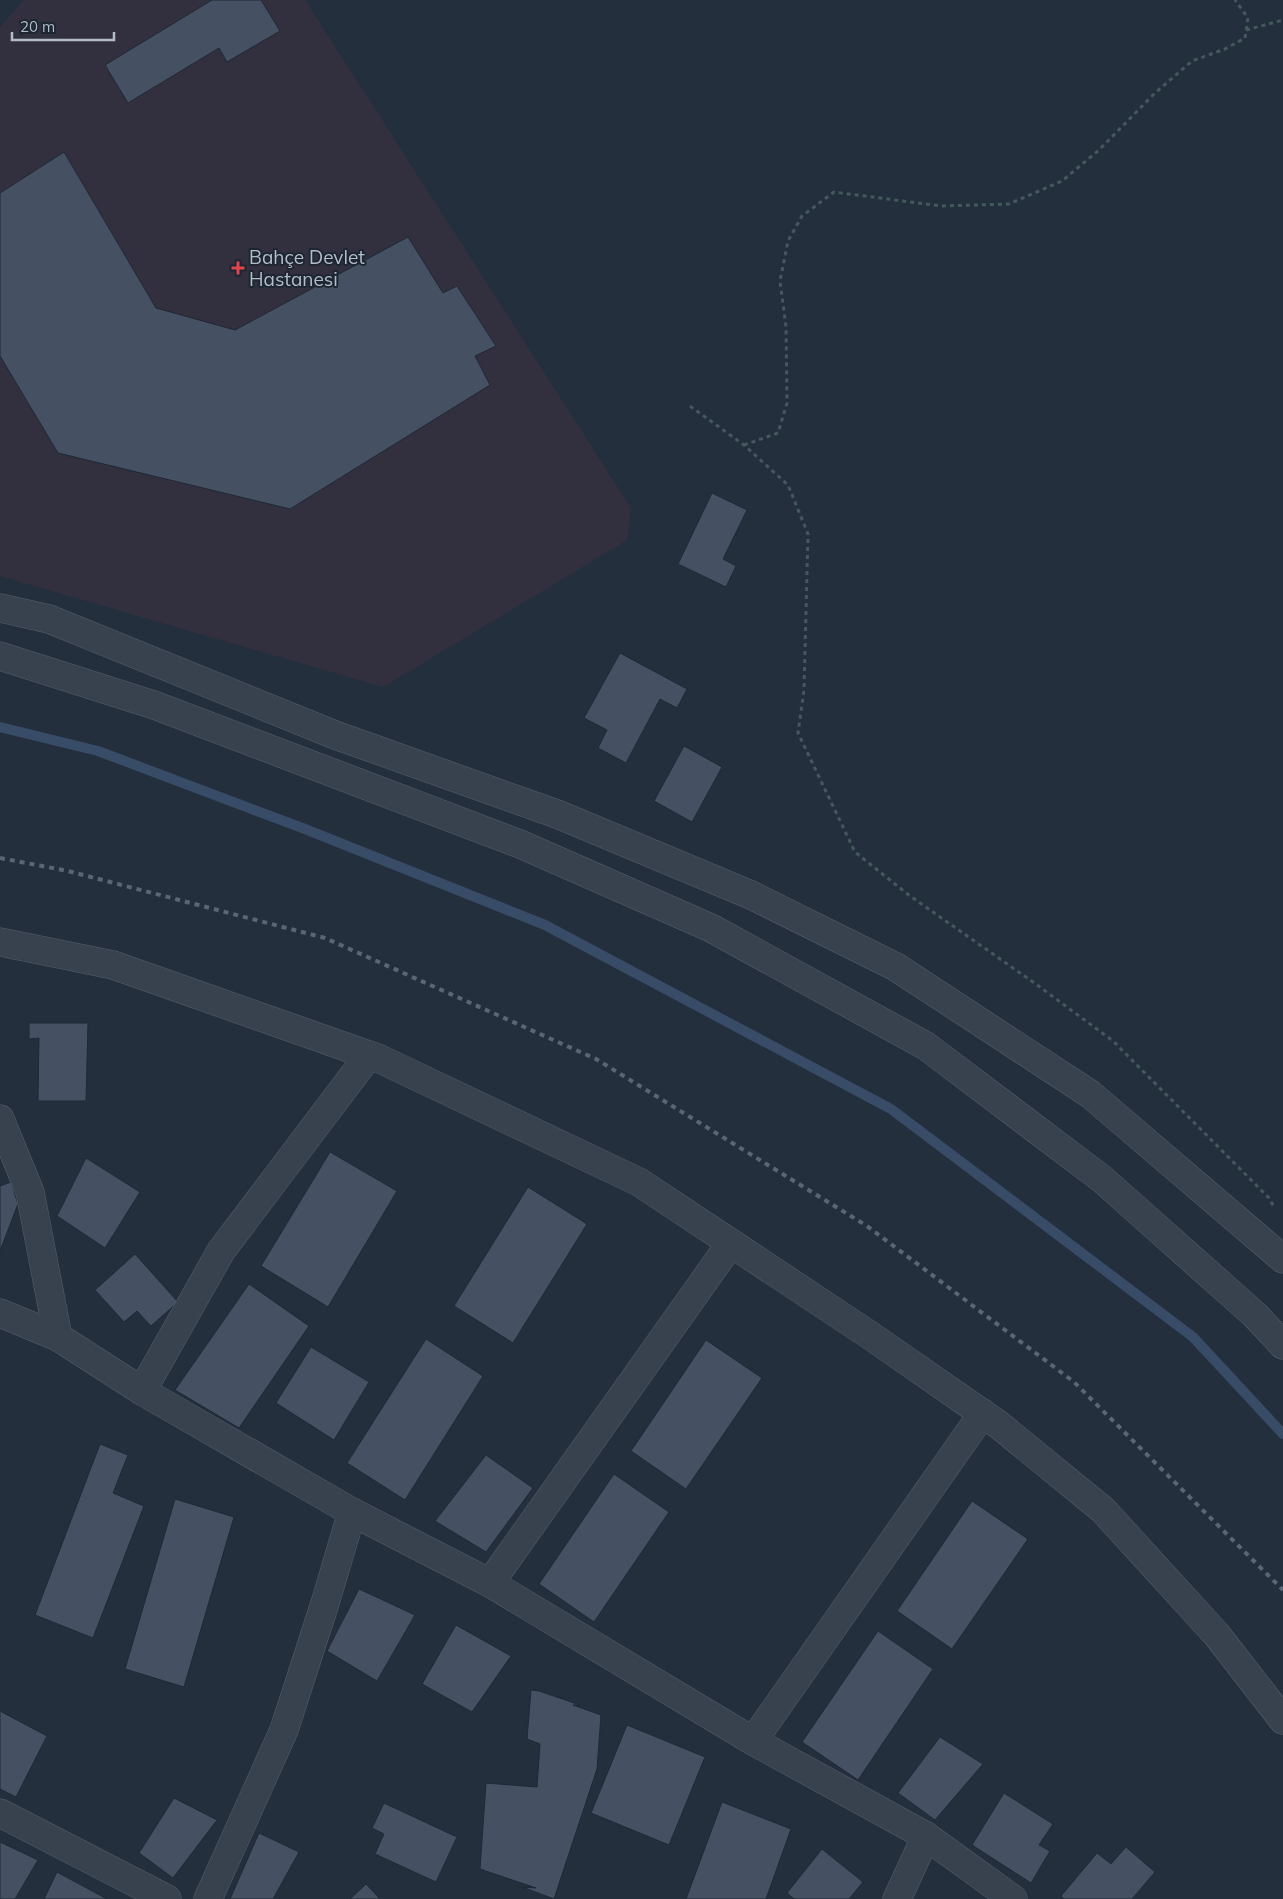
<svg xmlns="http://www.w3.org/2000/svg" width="1283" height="1899" viewBox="0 0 1283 1899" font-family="Mulish,sans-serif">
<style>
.medical{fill:#32303f}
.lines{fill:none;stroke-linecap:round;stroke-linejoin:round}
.stream{stroke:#394c67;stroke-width:10}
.building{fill:#455162;stroke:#1f2835}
.street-casing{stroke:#565f6c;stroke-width:29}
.path{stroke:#44595c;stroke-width:3;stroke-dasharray:4 4;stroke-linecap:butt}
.street{stroke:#38414e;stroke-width:28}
.rail{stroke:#5a6575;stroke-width:4;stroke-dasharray:5 5;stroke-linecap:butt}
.health-dot{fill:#e0444e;stroke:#1d2633;stroke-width:2}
.labels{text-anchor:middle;stroke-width:4;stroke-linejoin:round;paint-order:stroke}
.poi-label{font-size:19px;fill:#b4bcc9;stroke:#1d2633;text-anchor:start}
</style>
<rect width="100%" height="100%" fill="#242f3e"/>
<!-- medical -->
<path class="medical" d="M24 0H305L631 508 627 540 383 687 0 576V27Z"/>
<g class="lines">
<!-- stream -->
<path class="stream" d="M0 727 98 751 305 829 545 925 891 1109 1193 1337 1283 1434"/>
</g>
<!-- building -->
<g class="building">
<path d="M212 0H261L280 31 227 62 219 48 128 103 105 65Z"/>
<path d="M64 152 156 308 235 330 408 237 443 293 457 286 496 346 475 356 490 385 290 509 58 453 0 356V193Z"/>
<path d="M712 493 747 510 723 559 736 566 726 587 678 564Z"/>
<path d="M620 653 687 689 677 708 660 699 626 763 598 748 607 730 584 718Z"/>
<path d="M684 746 722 767 692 822 654 801Z"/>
<path d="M29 1023H88L86 1101H38L39 1038 29 1039Z"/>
<path d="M330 1152 397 1191 328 1307 261 1266Z"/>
<path d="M86 1158 140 1192 105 1248 57 1216Z"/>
<path d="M11 1182 18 1204 0 1251V1186Z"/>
<path d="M528 1187 587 1224 513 1343 454 1306Z"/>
<path d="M135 1254 178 1302 151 1326 137 1311 124 1322 95 1290Z"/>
<path d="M249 1284 309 1326 239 1428 175 1390Z"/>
<path d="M426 1339 483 1376 405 1500 347 1463Z"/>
<path d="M706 1340 762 1378 686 1489 631 1451Z"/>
<path d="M311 1347 369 1382 334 1440 276 1403Z"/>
<path d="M100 1444 128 1455 113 1493 144 1506 93 1638 35 1615Z"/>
<path d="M486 1455 533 1488 486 1552 435 1521Z"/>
<path d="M614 1474 669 1512 594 1622 539 1584Z"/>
<path d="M175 1499 234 1517 184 1687 125 1669Z"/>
<path d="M972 1501 1028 1539 952 1649 897 1611Z"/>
<path d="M359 1589 415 1615 377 1681 327 1651Z"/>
<path d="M456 1625 511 1656 472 1712 422 1684Z"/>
<path d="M878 1631 933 1669 858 1780 802 1742Z"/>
<path d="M531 1690 539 1691 580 1705H573L601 1715 597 1769 554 1899 522 1887 536 1888 480 1869 486 1783 537 1787 540 1744 527 1739Z"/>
<path d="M0 1711 47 1736 16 1797 0 1789Z"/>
<path d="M627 1725 705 1757 669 1845 591 1813Z"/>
<path d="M940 1737 983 1764 935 1820 898 1793Z"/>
<path d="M1004 1793 1053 1824 1039 1845 1050 1851 1031 1883 972 1845Z"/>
<path d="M174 1798 217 1820 173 1878 139 1853Z"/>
<path d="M722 1802 791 1829 766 1899H686Z"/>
<path d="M384 1803 457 1837 436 1882 375 1854 384 1834 372 1828Z"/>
<path d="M259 1833 299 1852 273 1899H230Z"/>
<path d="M0 1842 38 1860 15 1899H0Z"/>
<path d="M1126 1847 1155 1872 1132 1899H1064L1061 1896 1097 1853 1111 1864Z"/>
<path d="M822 1849 863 1882 849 1899H794L787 1893Z"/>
<path d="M57 1872 107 1899H44Z"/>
<path d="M366 1884 380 1899H350Z"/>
</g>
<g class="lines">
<!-- street casing -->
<g class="street-casing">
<g id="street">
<path d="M0 608 49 619 335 735 557 814 751 895 896 967 1090 1094 1283 1259"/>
<path d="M0 656 154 705 520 844 711 928 926 1046 1102 1179 1255 1315 1283 1345"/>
<path d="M0 942 113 965 380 1059 639 1182 871 1336 999 1425 1103 1510 1217 1635 1283 1720"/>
<path d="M0 1119 30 1192 58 1337"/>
<path d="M0 1313 58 1337 142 1391 352 1512 490 1583 753 1741 926 1836 1013 1899"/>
<path d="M142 1391 221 1251 369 1055"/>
<path d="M490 1583 731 1243"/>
<path d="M753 1741 983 1413"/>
<path d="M0 1813 167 1899"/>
<path d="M208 1899 284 1730 326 1600 352 1512"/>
<path d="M897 1899 926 1836"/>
</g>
</g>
<!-- path -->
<g class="path">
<path d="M1246 30 1283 20"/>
<path d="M690 406 744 445 788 485 808 534 804 690 798 733 855 852 910 896 1033 982 1113 1041 1269 1198 1274 1207"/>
<path d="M744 445 778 433 787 403 786 327 780 281 788 241 802 216 834 192 941 206 1009 204 1062 181 1099 150 1155 93 1192 61 1225 49 1245 38 1248 18 1235 0"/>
</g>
<!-- street -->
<use href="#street" class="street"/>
<!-- rail -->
<path class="rail" d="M0 858 68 871 325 938 596 1059 867 1226 1074 1382 1283 1590"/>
</g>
<!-- markers -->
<path class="health-dot" d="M235.5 260.5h5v5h5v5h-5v5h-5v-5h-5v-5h5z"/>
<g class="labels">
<!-- poi labels -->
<g class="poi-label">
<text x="249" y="264">Bahçe Devlet<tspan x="249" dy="22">Hastanesi</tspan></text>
</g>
</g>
<!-- scale -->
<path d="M12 32v8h102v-8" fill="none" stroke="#b4bcc9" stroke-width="2.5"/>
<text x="20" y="32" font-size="15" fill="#b4bcc9" stroke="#1d2633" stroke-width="4" paint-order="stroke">20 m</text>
</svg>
